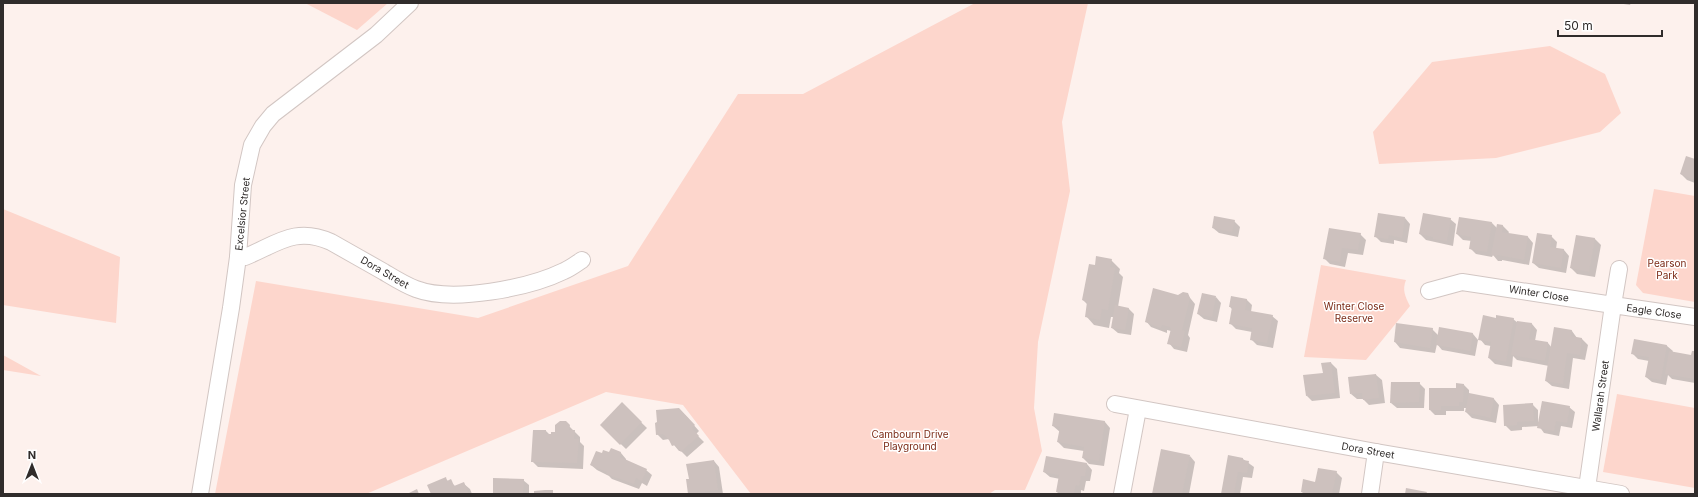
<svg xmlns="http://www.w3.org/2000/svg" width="1698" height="497" viewBox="0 0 1698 497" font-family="Inter,sans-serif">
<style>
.green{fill:#fdd6cc}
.shadow{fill:#0003}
.building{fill:#cdc1be}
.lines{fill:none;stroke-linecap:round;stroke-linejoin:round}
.street-casing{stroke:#d2c6c3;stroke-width:18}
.street{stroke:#fff;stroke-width:16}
.labels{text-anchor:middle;stroke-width:3;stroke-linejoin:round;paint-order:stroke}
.street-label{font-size:10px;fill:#302c2b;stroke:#fff}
.park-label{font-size:10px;fill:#7b2a16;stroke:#fff}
</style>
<rect width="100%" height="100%" fill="#fdf1ed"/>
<!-- green -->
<g class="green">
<path d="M305 3H388L357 30Z"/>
<path d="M975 3H1088L1062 122 1070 191 1038 342 1034 408 1042 451 1025 490H995L989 494H751L683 405 606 392 366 494H215L256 281 478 318 628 266 738 94H803Z"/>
<path d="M1550 46 1605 74 1621 113 1600 132 1496 158 1379 164 1373 132 1432 62Z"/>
<path d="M1654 189 1695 196V302L1643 293 1636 285Z"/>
<path d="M3 209 120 257 116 323 3 305Z"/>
<path d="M1321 265 1406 280C1402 290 1405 296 1410 306L1366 360 1304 357Z"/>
<path d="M3 355 41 376 3 370Z"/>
<path d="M1617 394 1695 408V488L1603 472Z"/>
</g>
<!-- shadow -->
<g class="shadow">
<path d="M1617 3H1631L1630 5Z"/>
<path d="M1695 161V183L1687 180 1681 174Z"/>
<path d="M1405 218 1410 224 1407 243 1394 240V244L1381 242 1375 236Z"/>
<path d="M1450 219 1456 224 1453 246 1426 240 1420 234Z"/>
<path d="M1234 221 1240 227 1238 237 1219 233 1213 228Z"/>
<path d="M1492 223 1497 228 1498 225 1503 226 1509 232 1508 234 1528 237 1533 243 1529 265 1502 260V261H1498L1493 255 1492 257 1476 254 1470 248 1472 241 1463 240 1457 234Z"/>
<path d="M1360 234 1366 240 1363 255 1348 253 1345 267 1330 264 1324 258Z"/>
<path d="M1551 236 1557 242 1556 249 1564 250 1569 256 1566 273 1539 268 1533 263Z"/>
<path d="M1577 236 1595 239 1601 245 1595 277 1577 274 1571 268Z"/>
<path d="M1111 260 1120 269 1119 273 1123 277 1118 307 1129 309 1134 314 1131 335 1118 333 1112 328 1114 317H1111L1109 328 1094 325 1086 316 1088 305 1083 300 1095 266Z"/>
<path d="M1187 294 1195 304 1188 335 1190 338 1187 352 1174 349 1169 343 1171 331 1167 330V333L1151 327 1146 321 1178 296Z"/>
<path d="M1216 297 1221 303 1217 322 1204 319 1198 314Z"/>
<path d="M1246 299 1252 305 1251 312 1272 316 1278 321 1273 348 1257 345 1251 339 1252 332 1236 329 1230 323 1233 310 1230 307Z"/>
<path d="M1496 319H1513L1518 323 1532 324 1537 330 1535 341 1548 343 1552 348 1555 329 1572 331 1577 338 1582 339 1588 345 1585 360 1573 358 1569 389 1552 386 1546 381 1549 366 1517 360 1513 356 1512 367 1495 364 1489 358 1491 346 1485 345 1480 339Z"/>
<path d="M1397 324 1432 329 1438 335 1473 334 1478 340 1475 356 1442 350 1437 344 1435 353 1400 348 1395 342Z"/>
<path d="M1635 340 1667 346 1673 351 1672 353 1692 356 1695 352V383L1672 379 1668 375 1666 385 1652 382 1646 377 1649 361 1638 359 1632 353Z"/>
<path d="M1331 363 1337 369 1340 398 1312 401 1307 396Z"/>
<path d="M1376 375 1382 380 1385 403 1369 405 1363 399H1357L1351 394Z"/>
<path d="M1419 383 1425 389 1424 408H1397L1391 403Z"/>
<path d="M1464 385 1469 390V394L1494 399 1499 405 1496 423 1472 418 1466 412 1467 408H1464V411H1446V415H1435L1430 410Z"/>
<path d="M622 404 647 428 626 449 601 425Z"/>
<path d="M1532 404 1538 410V423L1569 407 1575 412 1572 428 1561 426 1559 436 1544 433 1539 426 1522 427V430L1511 431 1505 425Z"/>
<path d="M1055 414 1105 422 1110 428 1104 466 1089 464 1083 458 1084 451 1064 448 1058 442 1060 432 1053 426Z"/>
<path d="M685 415 699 431 696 434 704 442 687 457 681 451H679L669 439 663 440 657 434Z"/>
<path d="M565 422 580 437V442L584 446 583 469 538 467 532 461 546 431 550 435 556 433Z"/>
<path d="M612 449 621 453 626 459V461L646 470 652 475 647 486 642 483 639 489 612 479 609 476 597 470 591 465 602 455 610 453Z"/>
<path d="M1190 456 1195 462 1189 494H1153Z"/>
<path d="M1047 457 1087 464 1092 470 1090 481H1086L1084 491 1081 490V494H1059L1057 492 1060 479 1050 477 1044 472Z"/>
<path d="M1243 459 1254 467 1252 478 1243 477 1240 494H1222Z"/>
<path d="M714 461 719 467 723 494H689L687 480H690Z"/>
<path d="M1336 472 1342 478 1339 494H1304L1302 492Z"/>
<path d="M445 478 448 481H450L456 487 464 484 470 489 472 494H432Z"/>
<path d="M523 480 529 485V494H494Z"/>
</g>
<!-- building -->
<g class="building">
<path d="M1686 156 1695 159V180L1680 174Z"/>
<path d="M1378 213 1405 217 1402 238 1389 235 1388 239 1374 237Z"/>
<path d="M1423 213 1451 218 1447 241 1433 239V237L1419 234Z"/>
<path d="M1214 216 1235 220 1232 232 1212 228Z"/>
<path d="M1459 217 1492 222 1487 252 1469 249 1471 237 1456 234Z"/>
<path d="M1497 224 1503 225 1502 232 1528 236 1524 260 1497 255V256L1491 255Z"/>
<path d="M1329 228 1361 233 1358 250 1342 248 1340 262 1323 259Z"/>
<path d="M1537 233 1552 235 1550 247 1564 249 1561 268 1532 263Z"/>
<path d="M1576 235 1595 238 1589 272 1570 268Z"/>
<path d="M1096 256 1112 259 1110 267 1115 268 1108 310 1102 309 1100 320 1085 317 1087 302 1082 300 1089 264 1095 265Z"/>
<path d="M1153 288 1178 295 1183 292 1188 293 1190 298 1182 330 1185 331 1181 347 1167 344 1171 329 1170 327 1162 325 1161 328 1145 322Z"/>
<path d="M1202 293 1216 296 1212 317 1197 314Z"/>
<path d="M1231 296 1247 299 1245 310 1273 315 1267 343 1250 340 1252 328 1229 324 1232 307H1229Z"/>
<path d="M1115 305 1129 308 1125 330 1111 328Z"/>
<path d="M1483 315 1496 318V315L1514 318 1506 362 1488 358 1491 342 1478 340Z"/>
<path d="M1517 321 1532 323 1529 339 1548 342 1545 361 1511 355Z"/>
<path d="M1396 323 1433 328 1430 348 1394 342Z"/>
<path d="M1439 327 1473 333 1470 351 1436 345Z"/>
<path d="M1554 327 1572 330 1571 336 1582 338 1580 355 1567 353 1563 384 1545 381Z"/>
<path d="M1634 339 1667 345 1661 380 1645 377 1649 357 1631 354Z"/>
<path d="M1669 351 1691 355 1692 351H1695V379L1665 374Z"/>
<path d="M1331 362 1335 393 1306 396 1303 375 1323 373 1321 363Z"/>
<path d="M1376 374 1379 398 1363 400 1362 393 1350 394 1348 377Z"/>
<path d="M1391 382H1420L1419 402 1390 403Z"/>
<path d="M1456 383 1464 384 1463 402H1459V406H1441V410H1429V388H1456Z"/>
<path d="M1469 393 1494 398 1490 418 1465 412Z"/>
<path d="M1542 401 1570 406 1567 423 1556 421 1554 431 1537 428Z"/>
<path d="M622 402 642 422 620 445 600 425Z"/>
<path d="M1533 403 1534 421 1517 422V425L1504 426 1503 405Z"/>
<path d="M679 408 695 425 692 428 699 436 681 452 675 445 672 446 669 440 663 434 656 435 655 423 657 422 656 410Z"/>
<path d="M1054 413 1105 421 1099 461 1082 458 1084 447 1057 442 1060 427 1052 426Z"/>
<path d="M560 421H566L570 425 569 430H575L574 439H579L577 463 531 462 533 430H546V434H551V432H555V425Z"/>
<path d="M611 448 621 452 620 457 647 469 642 481 636 478 634 484 606 474 607 472 590 465 596 451 602 453 603 450 609 452Z"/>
<path d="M1161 449 1190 455 1182 494H1152Z"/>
<path d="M1228 455 1243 458V460L1249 461 1247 473 1238 472 1234 494H1221Z"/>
<path d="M1046 456 1087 463 1085 476H1081L1079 486 1076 485 1074 494 1056 492 1059 475 1043 472Z"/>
<path d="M714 460 718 490 688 494 686 479H689L686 464Z"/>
<path d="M1318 468 1337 471 1332 494H1312L1301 492 1303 479 1315 482Z"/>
<path d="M446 477 447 481 451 479 452 481 454 486 464 482 469 494H431L427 485Z"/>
<path d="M493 478 524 479 523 494H493Z"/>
<path d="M1406 488 1427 492 1426 494H1405Z"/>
<path d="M417 489 419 494H407Z"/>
<path d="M545 490H553V494H534V491Z"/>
</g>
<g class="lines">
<!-- street casing -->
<g class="street-casing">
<g id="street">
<path d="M238 257H245C277 244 295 226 331 242 349 252 366 262 384 272 394 278 405 285 416 289 453 303 529 288 564 271 571 268 576 264 582 260"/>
<path d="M1429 291 1462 282 1613 305 1619 269"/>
<path d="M1115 404 1376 452 1621 494"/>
<path d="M1587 488 1613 305 1695 317"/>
<path d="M200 494 231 308 238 257 243 185 252 145 263 126 273 114 376 35 410 3"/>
<path d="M1122 494 1138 409"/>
<path d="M1370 494 1376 452"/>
</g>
</g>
<!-- street -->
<use href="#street" class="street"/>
</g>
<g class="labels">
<!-- street labels -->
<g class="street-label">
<text transform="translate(242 214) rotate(-84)" y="4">Excelsior Street</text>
<text transform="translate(385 272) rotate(30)" y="4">Dora Street</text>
<text transform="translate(1539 293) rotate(9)" y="4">Winter Close</text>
<text transform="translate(1654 311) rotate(8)" y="4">Eagle Close</text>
<text transform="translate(1600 396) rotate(-82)" y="4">Wallarah Street</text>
<text transform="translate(1368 450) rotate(10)" y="4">Dora Street</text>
</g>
<!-- park labels -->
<g class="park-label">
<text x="1667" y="267">Pearson<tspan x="1667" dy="12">Park</tspan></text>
<text x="1354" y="310">Winter Close<tspan x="1354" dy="12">Reserve</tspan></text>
<text x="910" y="438">Cambourn Drive<tspan x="910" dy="12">Playground</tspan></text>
</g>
</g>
<!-- border -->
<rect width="1698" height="497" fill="none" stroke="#302c2b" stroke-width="8"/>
<!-- north arrow -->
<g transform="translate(32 465)" stroke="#ffffff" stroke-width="3" paint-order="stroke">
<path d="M0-3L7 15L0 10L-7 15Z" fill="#302c2b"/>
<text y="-6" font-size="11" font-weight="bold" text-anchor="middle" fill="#302c2b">N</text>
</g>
<!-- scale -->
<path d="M1558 30v6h104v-6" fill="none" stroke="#302c2b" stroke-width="2"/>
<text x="1564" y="30" font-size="12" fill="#302c2b" stroke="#ffffff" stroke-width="3" paint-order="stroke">50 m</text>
</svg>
